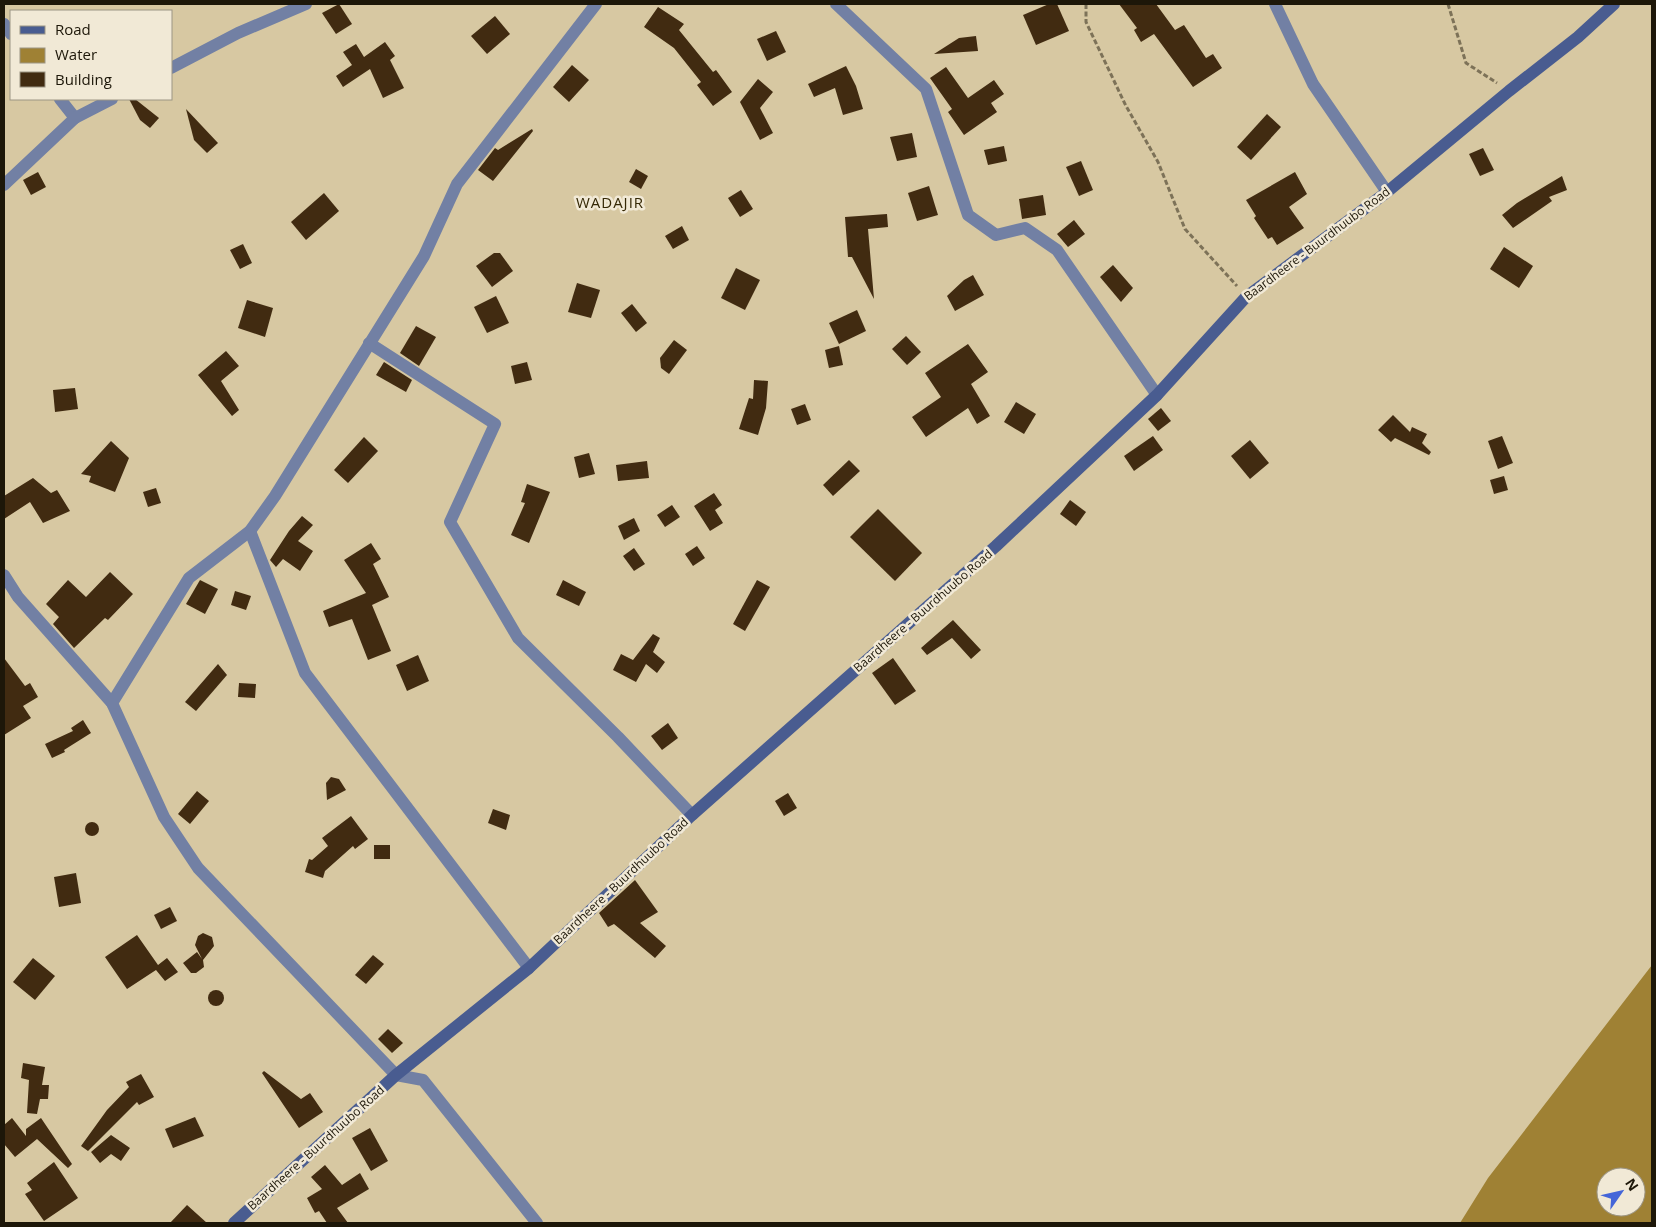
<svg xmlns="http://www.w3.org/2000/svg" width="1656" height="1227" viewBox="0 0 1656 1227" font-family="'Open Sans',sans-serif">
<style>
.water{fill:#9f8134;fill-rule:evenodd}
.building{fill:#412b11}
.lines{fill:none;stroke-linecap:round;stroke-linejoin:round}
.path{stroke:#7d7258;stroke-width:3;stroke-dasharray:5 2.5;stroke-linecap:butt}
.street{stroke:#7280a4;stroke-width:12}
.secondary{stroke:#495c90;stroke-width:12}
.labels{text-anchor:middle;stroke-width:5;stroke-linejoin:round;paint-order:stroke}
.street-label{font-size:12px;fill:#1d1709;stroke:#f1e9d6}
.quarter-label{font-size:15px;letter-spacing:1px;fill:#352805;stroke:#f1e9d6}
</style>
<rect width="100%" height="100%" fill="#d7c8a2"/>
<!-- water -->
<path class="water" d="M1652 965V1223H1460L1488 1178ZM1606 1177H1636V1207H1606Z"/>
<!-- building -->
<g class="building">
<path d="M339 4 352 24 336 34 322 13Z"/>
<path d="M1049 4H1057L1069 31 1036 45 1023 15Z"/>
<path d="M1119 4H1156L1175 30 1184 25 1206 58 1213 54 1222 68 1193 87 1154 34 1141 42 1134 30 1137 28Z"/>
<path d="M658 7 684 24 679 30 713 72 716 70 732 92 713 106 697 85 701 82 674 48 644 27Z"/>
<path d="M495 16 510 34 487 54 471 36Z"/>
<path d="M776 31 786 52 767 61 757 39Z"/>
<path d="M976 36 978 51 934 54 959 38Z"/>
<path d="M385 42 395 56 390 60 404 88 383 98 370 69 343 87 336 76 352 65 343 52 356 44 364 57Z"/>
<path d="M572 65 589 80 569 102 553 87Z"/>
<path d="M846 66 856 86 863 109 843 115 835 88 814 97 808 84Z"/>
<path d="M946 67 968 98 994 80 1004 94 991 103 997 112 964 135 948 112 952 109 930 78Z"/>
<path d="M758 79 773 92 760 108 773 133 760 140 740 102Z"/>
<path d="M129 99H135L159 118 150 128 140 120Z"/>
<path d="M186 109 218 143 207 153 194 140Z"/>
<path d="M1267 114 1281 127 1251 160 1237 147Z"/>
<path d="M532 129 533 131 493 181 478 170 495 148 498 150Z"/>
<path d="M912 133 917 157 897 161 890 137Z"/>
<path d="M1004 146 1007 161 988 165 984 150Z"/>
<path d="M1483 148 1494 170 1480 176 1469 154Z"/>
<path d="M1081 161 1093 190 1079 196 1066 167Z"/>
<path d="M636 169 648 176 641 189 629 182Z"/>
<path d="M38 172 46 187 31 195 23 180Z"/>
<path d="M1295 172 1307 194 1289 207 1304 228 1277 245 1272 237 1268 239 1254 218 1256 216 1246 200Z"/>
<path d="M1562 176 1567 190 1549 197 1552 201 1513 228 1502 215 1517 203Z"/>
<path d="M929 186 938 215 917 221 908 193Z"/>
<path d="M741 190 753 209 740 217 728 198Z"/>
<path d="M324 193 339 211 306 240 291 222Z"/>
<path d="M1043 195 1046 215 1022 219 1019 199Z"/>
<path d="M887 214 888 227 868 229 874 299 852 257H848L845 217Z"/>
<path d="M1074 220 1085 234 1068 247 1057 234Z"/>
<path d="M682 226 689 240 673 249 665 236Z"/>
<path d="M243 244 252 263 240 269 230 250Z"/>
<path d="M1504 247 1533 266 1519 288 1490 269Z"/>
<path d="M494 253H500L513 271 492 287 476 266Z"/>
<path d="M1113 265 1133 288 1121 302 1100 277Z"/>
<path d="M736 268 760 280 745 310 721 298Z"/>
<path d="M973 275 984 295 955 311 947 296 964 280Z"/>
<path d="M577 283 600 290 591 318 568 312Z"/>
<path d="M496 296 509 323 487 333 474 307Z"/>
<path d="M247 300 273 308 265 337 238 328Z"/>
<path d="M632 304 647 323 636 332 621 313Z"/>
<path d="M857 310 866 331 839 344 829 323Z"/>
<path d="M416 326 436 337 419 366 400 353Z"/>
<path d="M906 336 921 352 907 365 892 349Z"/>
<path d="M674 340 687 350 669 374 661 368 660 358Z"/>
<path d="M968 344 988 372 971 384 990 416 977 424 968 408 926 437 912 417 941 397 925 373Z"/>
<path d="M839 346 843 365 829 368 825 350Z"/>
<path d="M226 351 239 366 221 381 239 410 232 416 198 375Z"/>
<path d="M384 362 412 380 406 392 376 375Z"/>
<path d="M527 362 532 380 515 384 511 366Z"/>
<path d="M754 380 768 381 766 408 758 435 739 429 749 398 753 399Z"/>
<path d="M75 388 78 409 55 412 53 390Z"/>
<path d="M1016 402 1036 414 1024 434 1004 422Z"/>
<path d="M805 404 811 420 797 425 791 409Z"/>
<path d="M1161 408 1171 421 1158 431 1148 419Z"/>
<path d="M1393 415 1410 432 1412 427 1427 434 1422 443 1431 452 1429 455 1395 438 1391 442 1378 430Z"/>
<path d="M1153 436 1163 450 1134 471 1124 456Z"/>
<path d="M1502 436 1513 463 1498 469 1488 441Z"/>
<path d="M364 437 378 451 348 483 334 470Z"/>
<path d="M1250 440 1269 463 1250 479 1231 456Z"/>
<path d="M111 441 129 458 115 492 89 482 91 476 81 474Z"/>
<path d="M589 453 595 474 579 478 574 457Z"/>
<path d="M849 460 860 471 833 496 823 485Z"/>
<path d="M647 461 649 478 618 481 616 465Z"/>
<path d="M1504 476 1508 490 1494 494 1490 480Z"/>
<path d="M33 478 51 493 57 490 70 511 43 523 30 502 4 519V496Z"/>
<path d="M527 484 550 492 529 543 511 535 525 503 521 502Z"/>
<path d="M156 488 161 503 148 507 143 492Z"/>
<path d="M714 493 722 505 715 510 723 523 710 531 694 506Z"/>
<path d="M1070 500 1086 512 1076 526 1060 514Z"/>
<path d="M672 505 680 517 665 527 657 515Z"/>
<path d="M878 509 922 553 895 581 850 537Z"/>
<path d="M302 516 313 525 298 541 313 551 300 571 283 559 276 567 270 560 289 531Z"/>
<path d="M634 518 640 531 624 540 618 526Z"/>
<path d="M371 543 381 559 373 564 389 597 372 605 391 651 368 660 352 619 329 627 323 611 366 593 344 560Z"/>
<path d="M697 546 705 558 693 566 685 554Z"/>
<path d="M634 548 645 564 634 571 623 556Z"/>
<path d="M110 572 133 594 108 620 105 618 74 648 53 624 59 617 46 604 68 580 86 597Z"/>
<path d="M200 580 218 589 205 614 186 604Z"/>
<path d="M563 580 586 592 579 606 556 595Z"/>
<path d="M757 580 770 587 745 631 733 624Z"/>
<path d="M235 591 251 596 246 610 231 605Z"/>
<path d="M953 620 981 650 971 659 952 638 927 655 921 648Z"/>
<path d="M653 634 660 638 653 652 665 662 657 673 646 664 636 682 613 670 621 654 633 660Z"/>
<path d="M418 655 429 681 407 691 396 665Z"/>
<path d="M4 658 25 686 30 683 38 697 23 706 31 718 4 735Z"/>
<path d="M893 658 916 691 895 705 872 673Z"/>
<path d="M218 664 227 675 196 711 185 702Z"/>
<path d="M239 683 256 684 255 698 238 697Z"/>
<path d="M83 720 91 733 64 750 65 752 52 758 45 744 73 731 71 728Z"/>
<path d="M668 723 678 738 662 750 651 736Z"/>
<path d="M331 777 339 779 346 790 327 800 326 783Z"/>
<path d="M197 791 209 801 190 824 178 814Z"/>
<path d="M788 793 797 808 784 816 775 801Z"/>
<path d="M493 809 510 815 506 830 488 823Z"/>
<path d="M351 816 368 839 355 849 353 846 325 871 323 878 305 872 309 859 312 860 328 846 322 838Z"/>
<circle cx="92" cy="829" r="7"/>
<rect x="374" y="845" width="16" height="14"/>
<path d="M76 873 81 903 59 907 54 877Z"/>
<path d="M635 880 658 912 640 923 666 946 655 958 614 924 608 927 599 913Z"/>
<path d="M170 907 177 921 161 929 154 915Z"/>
<path d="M203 933 212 937 214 946 203 960 204 967 196 973H191L183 963 197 952 202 959 195 945 198 936Z"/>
<path d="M137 935 158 965 167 958 178 972 165 981 156 970 127 989 105 957Z"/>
<path d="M373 955 384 964 366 984 355 975Z"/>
<path d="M33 958 55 976 35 1000 13 982Z"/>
<circle cx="216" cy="998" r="8"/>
<path d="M388 1029 403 1043 392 1053 378 1039Z"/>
<path d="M23 1063 45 1067 42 1085H49L48 1099H40L37 1114 27 1113 29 1080 21 1078Z"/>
<path d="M264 1071 301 1099 310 1093 323 1112 299 1128 262 1073Z"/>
<path d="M141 1074 154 1097 139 1105 137 1102 88 1151 81 1146 107 1110 129 1087 126 1082Z"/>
<path d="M195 1117 204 1136 173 1148 165 1129Z"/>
<path d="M12 1118 26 1136V1129L41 1118 72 1164 68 1168 37 1139 15 1157 4 1144V1125Z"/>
<path d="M370 1128 388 1161 371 1171 352 1138Z"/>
<path d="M111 1135 130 1148 121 1161 111 1154 100 1163 91 1152Z"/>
<path d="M54 1162 78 1198 44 1221 25 1194 32 1190 27 1183Z"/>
<path d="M325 1165 342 1185 360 1173 369 1189 337 1208 348 1223H327L319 1211 315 1213 307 1198 322 1189 311 1177Z"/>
<path d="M187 1205 207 1223H170Z"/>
</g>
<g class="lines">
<!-- path -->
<g class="path">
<path d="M1086 4V22L1126 106 1158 162 1185 229 1237 286"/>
<path d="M1448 4 1466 63 1497 83"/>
</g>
<!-- street -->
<g class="street">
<path d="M836 4 926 89 968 215 996 235 1025 228 1057 250 1157 395"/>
<path d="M1275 4 1313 84 1387 192"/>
<path d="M4 24 11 34"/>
<path d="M171 68 238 33 306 4"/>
<path d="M60 99 75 118"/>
<path d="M4 185 75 118 112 99"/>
<path d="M369 343 495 424 450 522 518 638 618 737 692 815"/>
<path d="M250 531 305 673 529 968"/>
<path d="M4 575 18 597 112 703 164 817 198 868 396 1075 423 1080 537 1223"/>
<path d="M112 703 189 578 250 531 275 496 424 256 457 184 596 4"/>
</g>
<!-- secondary -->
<path class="secondary" d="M234 1223 396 1075 529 968 692 815 996 546 1157 395 1246 297 1387 192 1509 91 1578 37 1614 4"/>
</g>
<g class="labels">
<!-- street labels -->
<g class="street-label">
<text transform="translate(1317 244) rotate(-37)" y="4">Baardheere - Buurdhuubo Road</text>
<text transform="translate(923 611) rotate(-41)" y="4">Baardheere - Buurdhuubo Road</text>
<text transform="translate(621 881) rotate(-43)" y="4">Baardheere - Buurdhuubo Road</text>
<text transform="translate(316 1148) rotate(-42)" y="4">Baardheere - Buurdhuubo Road</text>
</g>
<!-- quarter labels -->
<g class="quarter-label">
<text x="610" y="208">WADAJIR</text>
</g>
</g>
<!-- border -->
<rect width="1656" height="1227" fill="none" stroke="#1d1709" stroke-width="10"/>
<!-- legend -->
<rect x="10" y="10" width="162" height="90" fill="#f1e9d6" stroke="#9c9584"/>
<rect x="20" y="26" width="25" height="8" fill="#495c90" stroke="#9c9584"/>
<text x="55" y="35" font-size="15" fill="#1d1709">Road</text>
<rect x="20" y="48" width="25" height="15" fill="#9f8134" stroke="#9c9584"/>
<text x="55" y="60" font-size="15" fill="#1d1709">Water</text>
<rect x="20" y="72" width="25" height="15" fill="#412b11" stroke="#9c9584"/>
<text x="55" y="85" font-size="15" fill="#1d1709">Building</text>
<!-- north arrow -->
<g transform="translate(1621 1192) rotate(56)"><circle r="24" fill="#f1e9d6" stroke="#9c9584"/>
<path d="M0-4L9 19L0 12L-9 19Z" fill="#4465d8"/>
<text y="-8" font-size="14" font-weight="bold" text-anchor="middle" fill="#1d1709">N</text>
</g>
</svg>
